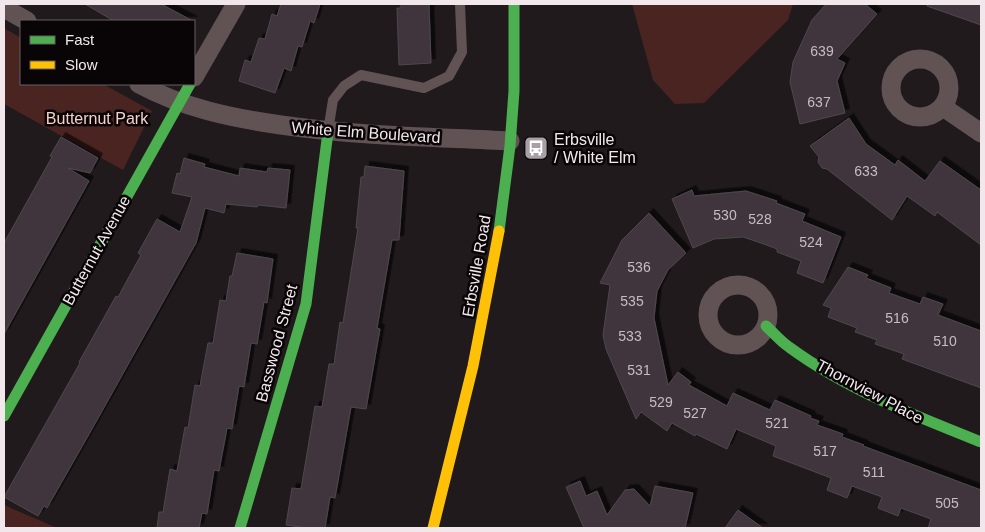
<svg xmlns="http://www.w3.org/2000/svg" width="985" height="532" viewBox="0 0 985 532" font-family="Helvetica,sans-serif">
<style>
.green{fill:#4a2420}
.building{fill:#40353d;stroke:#4d484c;filter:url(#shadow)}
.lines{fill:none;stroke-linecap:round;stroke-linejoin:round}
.lane{stroke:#615254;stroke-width:10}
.street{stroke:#615254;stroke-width:19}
.fast{stroke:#4caf50;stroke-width:11}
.slow{stroke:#ffc107;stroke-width:11}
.labels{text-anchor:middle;stroke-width:5;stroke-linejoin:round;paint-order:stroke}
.number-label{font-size:14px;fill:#c6bbc0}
.park-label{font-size:16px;fill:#f7d0c9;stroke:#090406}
.street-label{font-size:16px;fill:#f2e8ec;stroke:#090406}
.poi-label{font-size:16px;fill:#f2e8ec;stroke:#090406;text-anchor:start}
</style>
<defs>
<filter id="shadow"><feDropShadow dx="4.5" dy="-4.5" stdDeviation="0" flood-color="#0009"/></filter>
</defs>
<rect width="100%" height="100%" fill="#201a1d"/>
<!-- green -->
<g class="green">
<path d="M632 4H793L788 20 704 103 675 104 653 80Z"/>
<path d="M4 28 21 38V84H103L152 111 123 170 4 104Z"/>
<path d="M4 505 57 528H4Z"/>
</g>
<!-- building -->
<g class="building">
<path d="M85 4H161L193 21H114Z"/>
<path d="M281 4H320L314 23 310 21 302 47 298 46 291 71 284 68 275 93 239 81 245 60 251 62 259 38 265 39 272 14 277 16Z"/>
<path d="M401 4H429L431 63 399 65 397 8H401Z"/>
<path d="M826 4H865L877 14 837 59 845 63 837 81 845 113 800 124 790 82 793 62 812 20Z"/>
<path d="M927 4H981V25L927 6Z"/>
<path d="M849 118 866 144 895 165 898 160 925 181 940 161 981 190V245L937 212 935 216 907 196 892 220 827 169 822 168 818 162 819 157 810 146Z"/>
<path d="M61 137 98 158 90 173 68 168 89 181 4 334V243L52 157 50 156Z"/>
<path d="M184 158 205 164 204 167 239 176 240 168 267 172 268 168 290 170 286 208 258 205 257 207 226 204 224 213 205 208 196 243 92 429 47 508 44 506 38 516 4 497 80 363 79 362 116 296 118 297 141 255 138 253 157 219 180 232 192 197 172 193 177 173 180 174Z"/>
<path d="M365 166 404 171 399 240H392L377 328 380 329 366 409 351 407 335 498 330 497 325 528H307L286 525 292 488 301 489 315 406 322 407 329 364H334L340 322 343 323 358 228H356L361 177H364Z"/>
<path d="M692 190 694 196 746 191 777 201 776 203 805 214 802 221 841 237 823 283 797 273 801 261 777 252V249L761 243 743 237 714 239 693 248 672 199Z"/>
<path d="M649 213 686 253 668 270 657 291 654 318 668 385 678 372 691 382 689 385 727 406 733 393 770 410 775 400 811 416 810 418 819 421 817 425 843 434 842 437 864 445 863 446 981 490V528H928L931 519 901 508 898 516 878 508 882 497 852 486 847 498 827 490 831 478 773 456 776 446 736 429 727 449 696 434 695 436 672 423 667 431 641 412 636 419 606 349 603 335 610 285 600 283 622 240Z"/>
<path d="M237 253 273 259 267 303 264 302 257 344 251 343 244 387 239 386 232 429 227 428 219 471 214 470 207 514 202 513 199 528H157L159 512H163L170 469 177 471 185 427 188 428 195 385 200 386 208 343H213L220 300 226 301 230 276H232Z"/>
<path d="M848 267 868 275 866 278 891 288 889 293 920 304 923 297 943 304 938 315 981 331V388L902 359 904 354 875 344 877 340 855 332 857 328 828 317 831 308 823 305Z"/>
<path d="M580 481 586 496 597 491 607 515 625 490 634 489 650 506 655 486 693 493 685 528H584L566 487Z"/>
<path d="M738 510 763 528H725Z"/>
</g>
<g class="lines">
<!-- lane -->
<path class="lane" d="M328 131 333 100 344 86 361 75 424 88 449 76 462 52 460 4"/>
<!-- street -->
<g class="street">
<path d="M4 8 27 21"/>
<circle cx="920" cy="88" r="29"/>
<path d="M194 77 236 4"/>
<path d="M139 84C183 108 232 118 281 125 357 136 434 137 510 141"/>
<path d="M943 107 981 133"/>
<circle cx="738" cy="315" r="30"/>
</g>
<!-- fast -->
<g class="fast">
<path d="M499 231 510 146 514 91V4"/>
<path d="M766 326C774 333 780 341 789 347 846 389 915 416 981 442"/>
<path d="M4 416 190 84"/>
<path d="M240 528 306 304 328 132"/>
</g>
<!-- slow -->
<path class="slow" d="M433 528 473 366 499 231"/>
</g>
<!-- icons -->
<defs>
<g id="bus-square" transform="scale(1.25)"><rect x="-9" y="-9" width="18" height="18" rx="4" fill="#a8a0a4" stroke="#090406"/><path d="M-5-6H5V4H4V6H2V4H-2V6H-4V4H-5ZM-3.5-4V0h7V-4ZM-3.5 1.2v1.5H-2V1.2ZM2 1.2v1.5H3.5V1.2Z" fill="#fff"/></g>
</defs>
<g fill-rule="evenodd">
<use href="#bus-square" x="536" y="148"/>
</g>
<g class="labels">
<!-- number labels -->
<g class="number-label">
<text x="822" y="56">639</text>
<text x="819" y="107">637</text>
<text x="866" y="176">633</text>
<text x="725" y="220">530</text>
<text x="760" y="224">528</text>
<text x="811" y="247">524</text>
<text x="639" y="272">536</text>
<text x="632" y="306">535</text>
<text x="897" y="323">516</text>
<text x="630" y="341">533</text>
<text x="945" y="346">510</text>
<text x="639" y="375">531</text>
<text x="661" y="407">529</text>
<text x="695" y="418">527</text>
<text x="777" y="428">521</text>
<text x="825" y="456">517</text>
<text x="874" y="477">511</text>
<text x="947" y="508">505</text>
</g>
<!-- park labels -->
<g class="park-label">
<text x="97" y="124">Butternut Park</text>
</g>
<!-- street labels -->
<g class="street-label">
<text transform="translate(366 132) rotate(4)" y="6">White Elm Boulevard</text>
<text transform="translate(96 250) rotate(-61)" y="6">Butternut Avenue</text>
<text transform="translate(476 266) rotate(-80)" y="6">Erbsville Road</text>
<text transform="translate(276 343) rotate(-75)" y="6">Basswood Street</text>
<text transform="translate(870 391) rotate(28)" y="6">Thornview Place</text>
</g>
<!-- poi labels -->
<g class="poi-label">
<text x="554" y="145">Erbsville<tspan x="554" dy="18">/ White Elm</tspan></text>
</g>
</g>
<!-- border -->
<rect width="985" height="532" fill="none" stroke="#f2e8ec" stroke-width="10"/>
<!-- legend -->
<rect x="20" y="20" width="175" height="65" fill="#090406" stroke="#665f62"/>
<rect x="30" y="36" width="25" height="8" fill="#4caf50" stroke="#665f62"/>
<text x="65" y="45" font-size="15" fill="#f2e8ec">Fast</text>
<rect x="30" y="61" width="25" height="8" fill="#ffc107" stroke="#665f62"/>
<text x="65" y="70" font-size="15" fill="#f2e8ec">Slow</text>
</svg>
